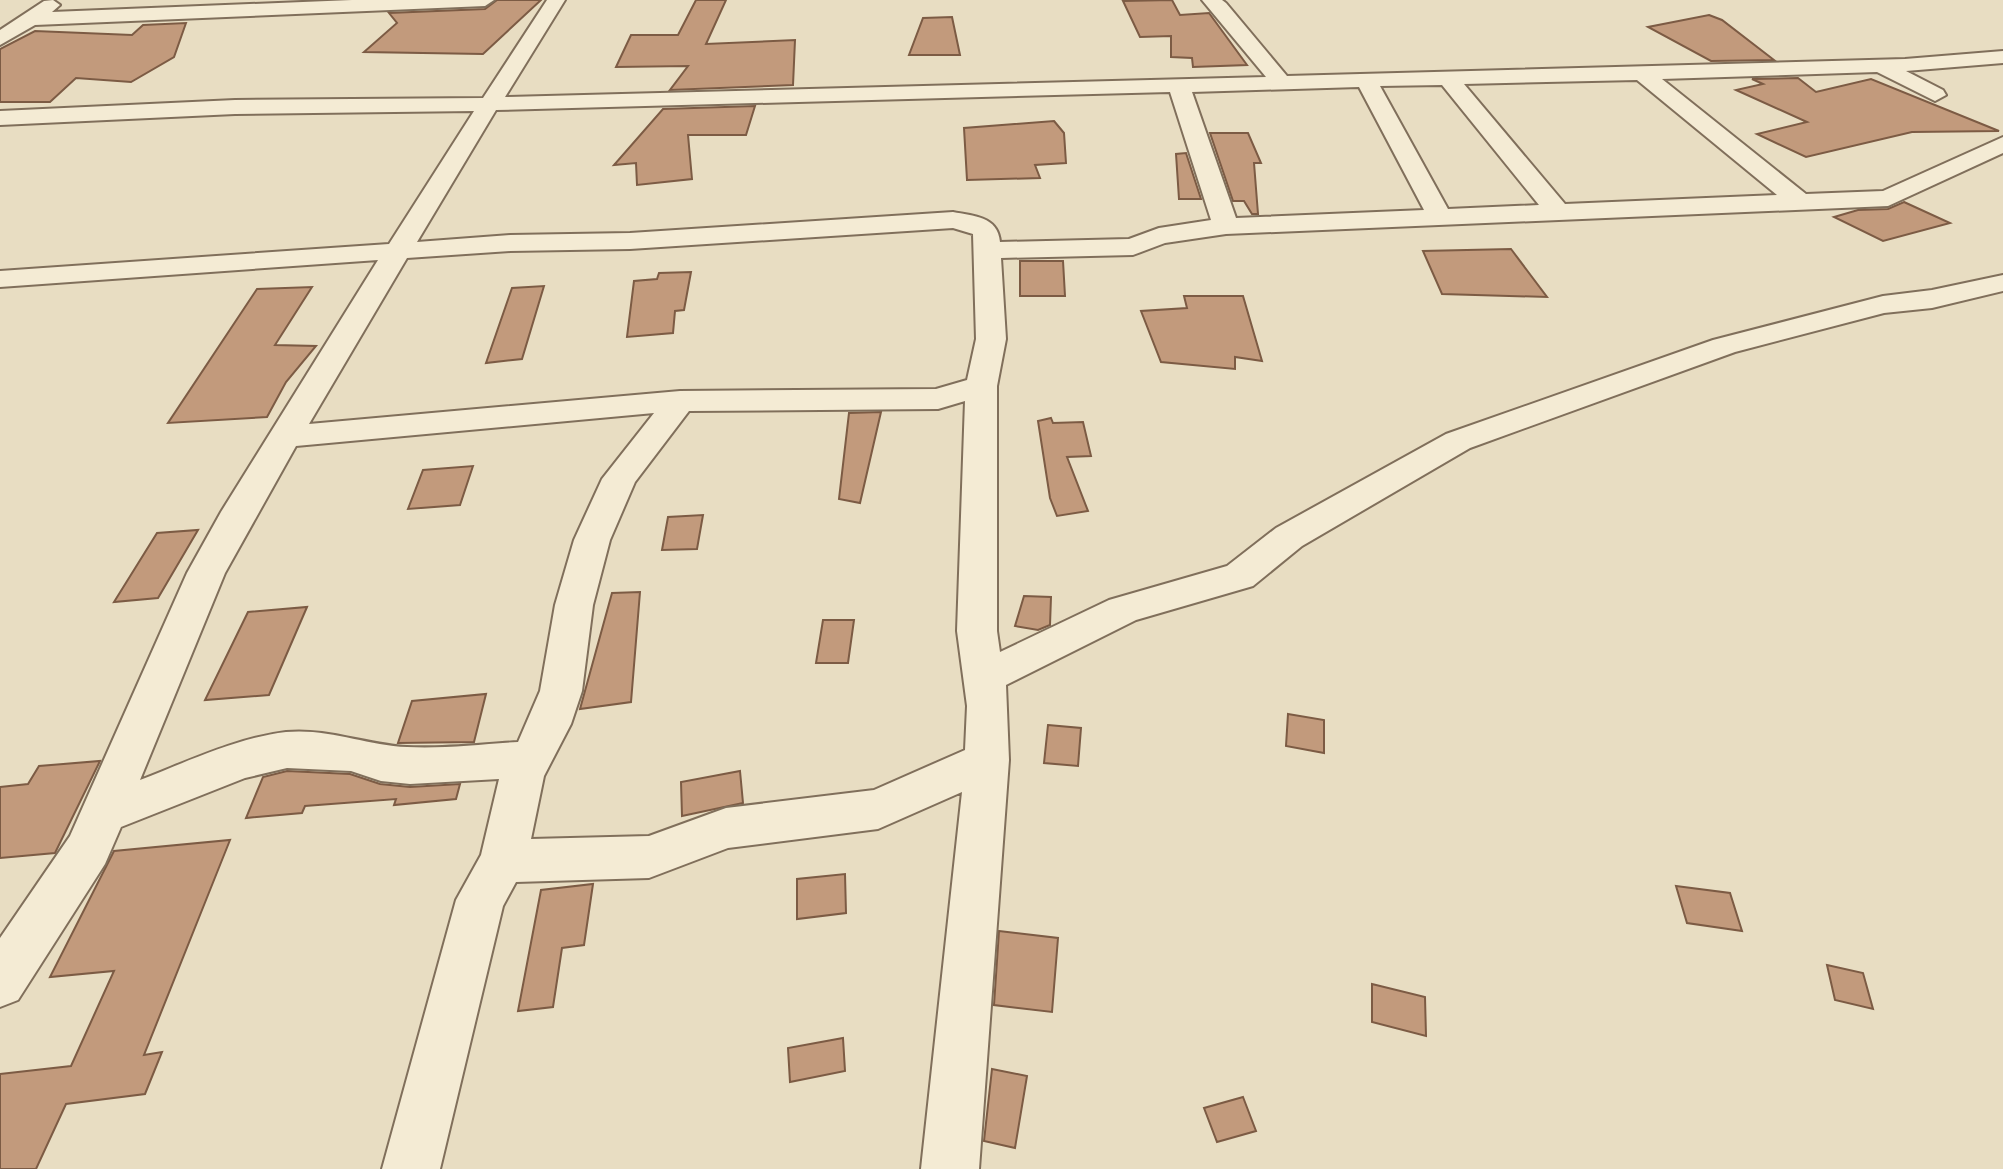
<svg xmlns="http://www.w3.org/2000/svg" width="2003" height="1169" viewBox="0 0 2003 1169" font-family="'Times New Roman',serif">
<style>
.building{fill:#c29a7c;stroke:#7c5b44;stroke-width:2}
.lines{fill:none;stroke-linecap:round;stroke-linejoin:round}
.minor-casing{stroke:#806f5b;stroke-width:4}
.minor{fill:#f4ebd4;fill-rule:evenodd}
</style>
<rect width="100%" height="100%" fill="#e8ddc2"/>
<!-- building -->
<g class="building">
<path d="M497 0H541L483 54 364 52 397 23 389 13 485 9Z"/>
<path d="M696 0H726L706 44 795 40 793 85 670 90 688 66 616 67 631 35H678Z"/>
<path d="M1172 0 1180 15 1209 13 1247 65 1193 67 1192 58 1171 57V36L1140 37 1123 1Z"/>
<path d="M1709 15 1722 20 1774 60 1711 61 1648 27Z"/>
<path d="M952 17 960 55H909L923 18Z"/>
<path d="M186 23 174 57 131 82 76 78 50 102H0V49L35 31 132 35 143 25Z"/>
<path d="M1798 78 1816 92 1871 79 1999 131 1912 132 1806 157 1757 134 1807 122 1736 90 1763 84 1752 79Z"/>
<path d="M755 106 746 135H688L692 179 637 185 636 163 614 165 663 109Z"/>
<path d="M1054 121 1064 133 1066 163 1035 165 1040 178 967 180 964 128Z"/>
<path d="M1210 133H1248L1261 163H1254L1258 214H1252L1244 201H1233Z"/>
<path d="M1186 153 1201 199H1179L1176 154Z"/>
<path d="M1904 202 1950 223 1883 241 1834 217 1858 210 1888 209Z"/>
<path d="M1511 249 1547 297 1442 294 1423 251Z"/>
<path d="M1020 261H1063L1065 296H1020Z"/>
<path d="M691 272 684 310 675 311 673 333 627 337 634 281 657 279 659 273Z"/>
<path d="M544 286 522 359 486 363 512 288Z"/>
<path d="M312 287 275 345 316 346 286 382 267 417 168 423 257 289Z"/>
<path d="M1184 296H1243L1262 361 1235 357V369L1161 362 1141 311 1187 308Z"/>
<path d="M881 412 860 503 839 499 849 413Z"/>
<path d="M1051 418 1053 423 1083 422 1091 456 1067 457 1088 511 1057 516 1050 498 1038 421Z"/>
<path d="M473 466 460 505 408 509 423 470Z"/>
<path d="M703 515 697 549 662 550 668 517Z"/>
<path d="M198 530 158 598 114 602 157 533Z"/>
<path d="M640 592 631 702 580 709 612 593Z"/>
<path d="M1024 596 1051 597 1050 625 1038 630 1015 626Z"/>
<path d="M307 607 269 695 205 700 248 612Z"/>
<path d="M823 620H854L848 663H816Z"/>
<path d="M486 694 474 742 398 743 412 701Z"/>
<path d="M1288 714 1324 720V753L1286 746Z"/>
<path d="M1048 725 1081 728 1078 766 1044 763Z"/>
<path d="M100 761 55 853 0 858V787L28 784 39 766Z"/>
<path d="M287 771 350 774 380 784 410 787 460 784 456 799 394 805 396 799 305 806 302 813 246 818 263 777Z"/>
<path d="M740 771 743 803 682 816 681 782Z"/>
<path d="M230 840 144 1055 162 1052 145 1094 66 1104 36 1169H0V1074L71 1066 114 971 50 977 114 851Z"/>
<path d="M845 874 846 913 797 919V879Z"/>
<path d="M593 884 584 945 562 948 553 1007 518 1011 541 890Z"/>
<path d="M1676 886 1730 893 1742 931 1687 923Z"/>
<path d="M999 931 1058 938 1052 1012 994 1005Z"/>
<path d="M1827 965 1863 973 1873 1009 1835 1000Z"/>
<path d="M1372 984 1425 997 1426 1036 1372 1022Z"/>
<path d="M843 1038 845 1071 790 1082 788 1048Z"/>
<path d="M992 1069 1027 1076 1015 1148 984 1141Z"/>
<path d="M1243 1097 1256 1131 1217 1142 1204 1108Z"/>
</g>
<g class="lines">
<!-- minor casing -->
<g class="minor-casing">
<g id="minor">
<path d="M53 0 60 5 52 12 352 0H494L485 6 35 25 0 45V30L44 1Z"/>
<path d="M547 0H565L505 97 1266 77 1202 0H1222L1226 3 1287 76 1905 59 2003 51V63L1906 71 1943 90 1946 95 1935 101 1877 72 1662 79 1806 194 1883 191 2003 137V153L1888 206 1226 234 1165 243 1133 255 1001 258 1006 339 997 386V631L1000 652 1109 600 1227 566 1276 528 1446 434 1713 340 1883 296 1932 290 2003 275V291L1932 308 1884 313 1735 352 1470 448 1302 546 1253 586 1136 620 1006 685 1009 760 979 1169H921L962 792 878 829 728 848 649 878 516 882 503 906 440 1169H382L456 900 481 855 499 779 410 784 381 781 351 771 287 768 245 778 121 827 105 864 18 1000 0 1007V938L70 836 187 573 221 512 378 260 0 287V271L389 244 474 111 235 114 0 125V111L235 100 483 98ZM1637 80 1777 195 1565 204 1464 84ZM1442 85 1539 205 1448 209 1380 86ZM1359 87 1424 210 1236 218 1192 92ZM1170 92 1211 220 1159 228 1129 239 1000 242C998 216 973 216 953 212L630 233 510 235 417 242 496 110ZM953 228 973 234 976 339 967 380 936 389 680 391 309 424 407 258 510 251 630 249ZM965 401 957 631 967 706 965 750 874 790 726 808 649 836 531 839 544 776 571 724 582 691 593 605 610 540 635 482 689 411 938 409ZM654 413 602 479 574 540 555 605 540 691 518 742C482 744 443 749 407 747 366 745 328 728 286 732 236 738 187 762 140 780L225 573 296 446Z"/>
</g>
</g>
<!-- minor -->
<use href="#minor" class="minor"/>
</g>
</svg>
